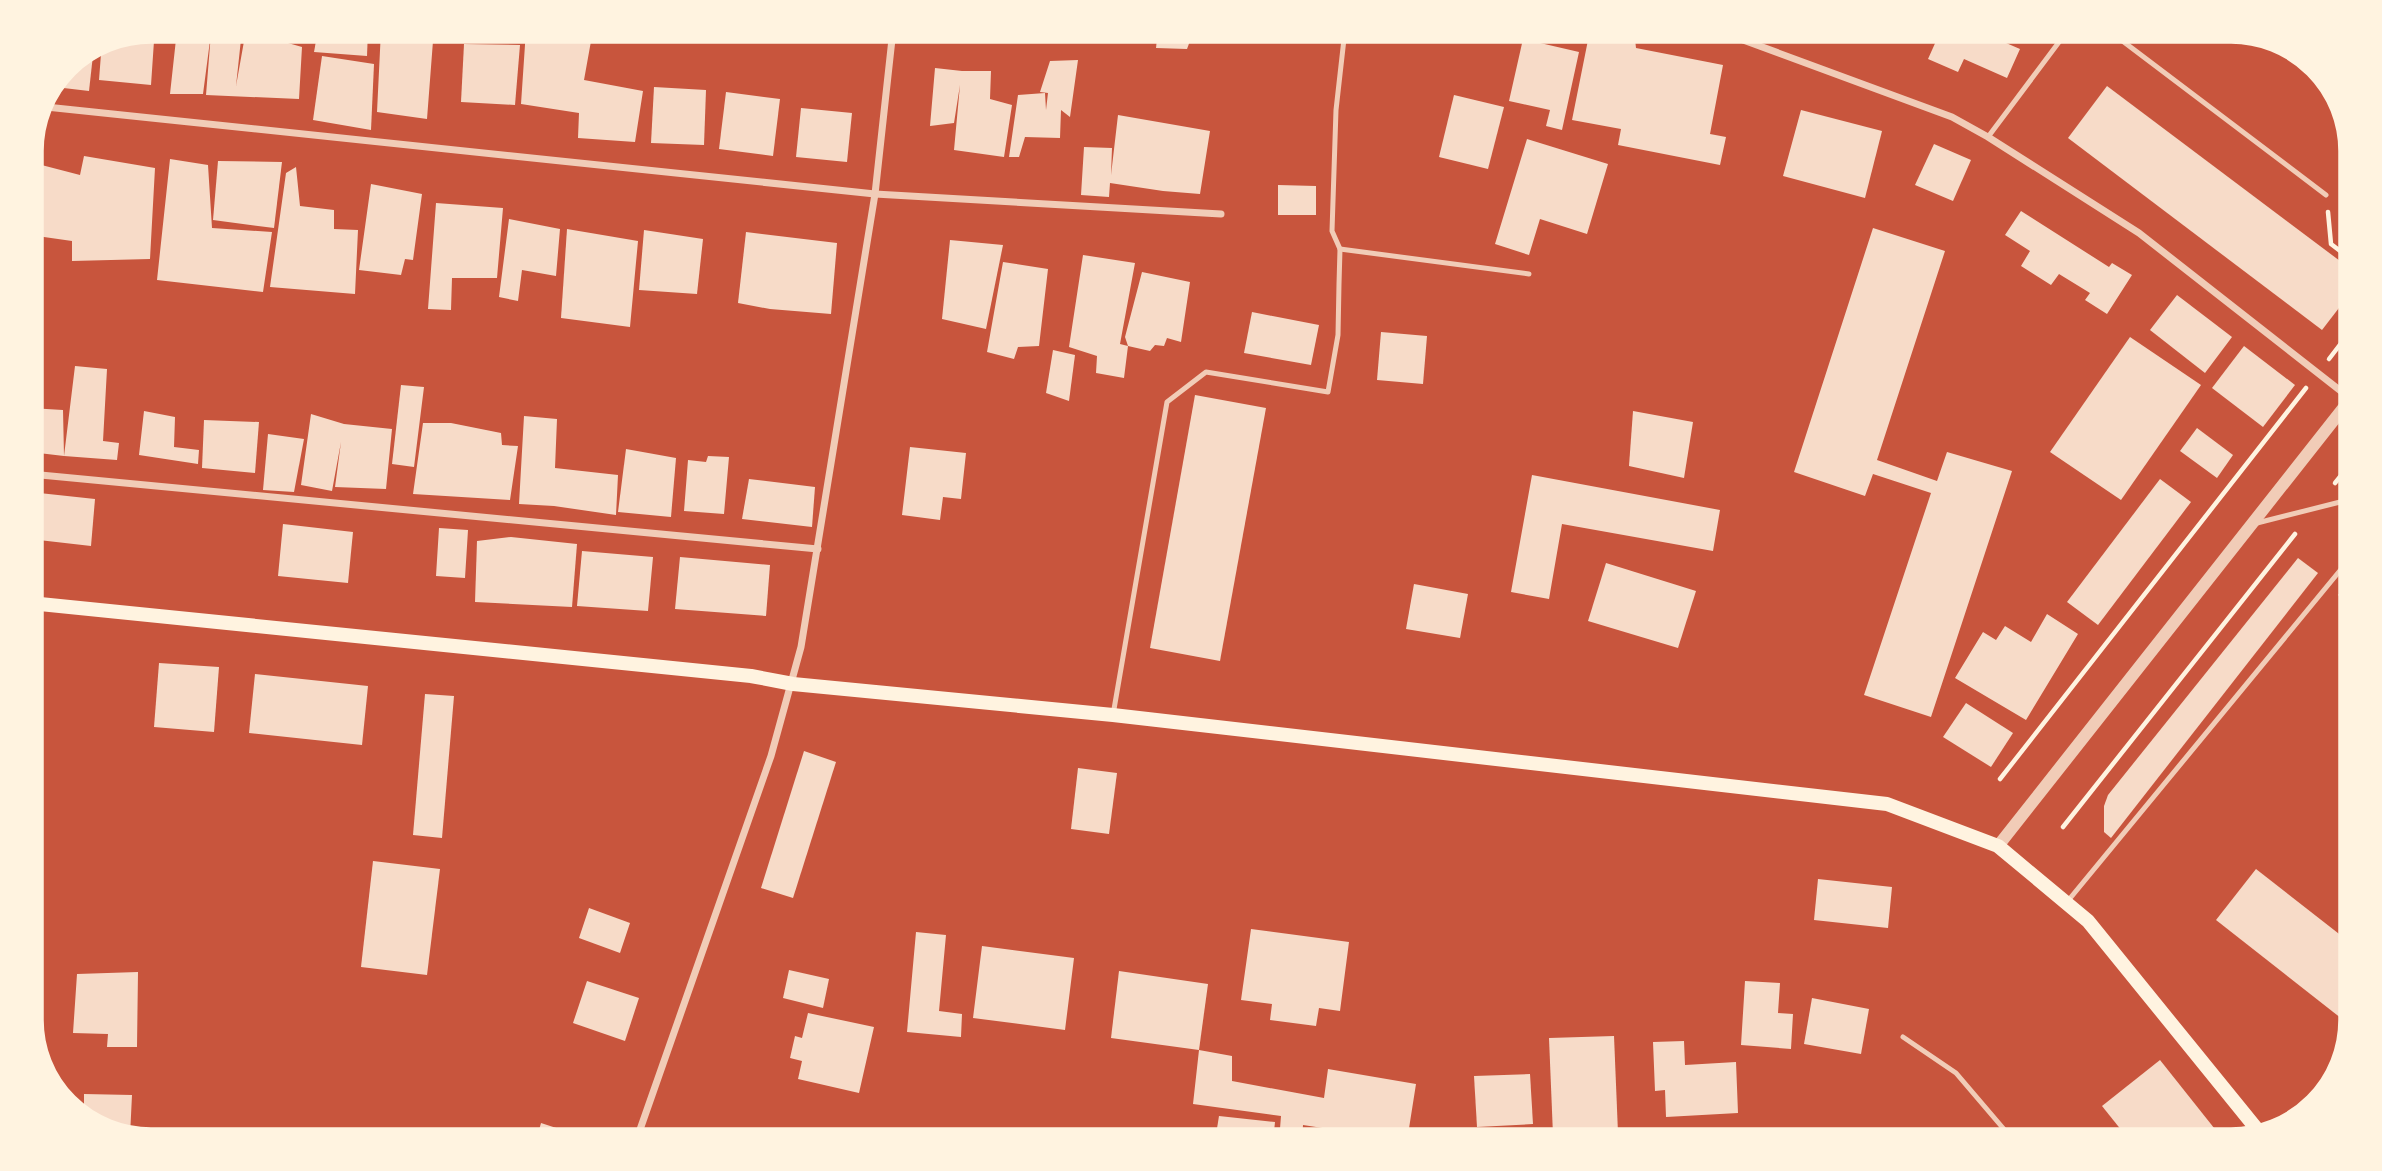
<svg xmlns="http://www.w3.org/2000/svg" width="2382" height="1171" viewBox="0 0 2382 1171" font-family="'Archivo Narrow',sans-serif">
<style>
.building{fill:#f7dbc8}
.lines{fill:none;stroke-linecap:round;stroke-linejoin:round}
.path{stroke:#fff3e0;stroke-width:4.5}
.service{stroke:#f1ccb7;stroke-width:5}
.minor{stroke:#f1ccb7;stroke-width:7}
.tertiary{stroke:#f1ccb7;stroke-width:12}
.secondary{stroke:#fff3e0;stroke-width:14}
.rim{fill:none;stroke:#fff3e0;stroke-width:3.5}
</style>
<rect width="100%" height="100%" fill="#c8553d"/>
<!-- building -->
<g class="building">
<path d="M177 30H242L236 86 246 30H271L274 39 302 47 299 99 206 95 211 33 203 94H170Z"/>
<path d="M318 30H368L367 56 314 52Z"/>
<path d="M381 30H413L412 32 433 41 427 119 377 112Z"/>
<path d="M526 30H593L584 80 643 91 635 142 578 138 579 113 521 104Z"/>
<path d="M976 30H1035L1034 38Z"/>
<path d="M1158 30H1194L1187 49 1156 48Z"/>
<path d="M1590 30 1635 39 1636 48 1723 65 1710 134 1726 137 1720 165 1618 145 1621 129 1572 120Z"/>
<path d="M1869 30H1915L1911 42Z"/>
<path d="M1941 30H1976L2020 49 2007 78 1964 59 1958 72 1928 59Z"/>
<path d="M141 32 140 36 154 41 151 85 99 80 102 41Z"/>
<path d="M1523 39 1579 52 1562 130 1546 126 1550 110 1509 101Z"/>
<path d="M464 44 520 45 515 105 461 102Z"/>
<path d="M94 46 89 91 55 87 65 65Z"/>
<path d="M322 56 374 64 371 130 313 120Z"/>
<path d="M1078 60 1070 117 1061 110 1060 138 1025 137 1019 157H1009L1018 95 1045 93 1046 110 1048 93 1040 92 1050 61Z"/>
<path d="M935 68 962 71H991L990 99 1012 105 1004 157 954 150 960 85 954 123 930 126Z"/>
<path d="M2107 86 2352 270V291L2322 330 2068 138Z"/>
<path d="M654 87 706 90 704 145 651 143Z"/>
<path d="M726 92 780 99 773 156 719 149Z"/>
<path d="M1454 95 1504 107 1488 169 1439 157Z"/>
<path d="M801 108 852 113 847 162 796 157Z"/>
<path d="M1801 110 1882 131 1865 198 1783 176Z"/>
<path d="M1118 115 1210 131 1200 194 1163 191 1110 183 1109 197 1081 195 1084 147 1112 148 1111 175Z"/>
<path d="M1527 139 1608 164 1587 234 1540 219 1529 255 1495 244Z"/>
<path d="M1934 144 1971 160 1953 201 1915 185Z"/>
<path d="M84 156 155 168 150 259 72 261V241L30 235V162L80 175Z"/>
<path d="M170 159 208 165 212 228 272 232 263 292 157 280Z"/>
<path d="M218 161 282 162 274 228 213 220Z"/>
<path d="M296 167 300 206 334 210V229L358 230 355 294 270 287 286 173Z"/>
<path d="M371 184 422 194 413 260 405 259 401 275 359 270Z"/>
<path d="M1278 185 1316 186V215H1278Z"/>
<path d="M436 203 503 208 497 278H452L451 310 428 309Z"/>
<path d="M2021 211 2109 267 2112 263 2132 275 2107 314 2085 300 2090 293 2059 274 2051 285 2021 266 2030 251 2005 235Z"/>
<path d="M509 219 560 229 556 276 522 270 518 301 499 297Z"/>
<path d="M1873 228 1945 251 1877 460 1937 481 1947 452 2012 471 1931 717 1864 695 1931 493 1873 474 1865 496 1794 472Z"/>
<path d="M567 229 638 241 630 327 561 318Z"/>
<path d="M644 230 703 239 697 294 639 290Z"/>
<path d="M746 232 837 243 831 314 770 309 738 303Z"/>
<path d="M950 240 1003 245 986 329 942 319Z"/>
<path d="M1083 255 1135 263 1120 344 1128 346 1124 378 1096 373 1097 356 1069 347Z"/>
<path d="M1003 262 1048 269 1039 346 1018 347 1014 359 987 352Z"/>
<path d="M1142 272 1190 282 1181 342 1167 338 1164 346 1155 345 1150 351 1128 346 1125 337Z"/>
<path d="M2177 295 2232 337 2205 373 2150 330Z"/>
<path d="M1252 312 1319 325 1311 365 1244 353Z"/>
<path d="M1381 332 1427 336 1423 384 1377 380Z"/>
<path d="M2130 337 2201 385 2121 500 2050 452Z"/>
<path d="M2244 346 2295 385 2263 427 2212 388Z"/>
<path d="M1053 350 1075 355 1069 401 1046 393Z"/>
<path d="M75 366 107 369 103 441 119 443 117 460 64 456 30 452V408L63 410 64 456Z"/>
<path d="M401 385 424 387 414 467 392 464Z"/>
<path d="M1195 395 1266 408 1220 661 1150 648Z"/>
<path d="M144 411 175 417 174 447 199 450 198 464 139 455Z"/>
<path d="M1633 411 1693 422 1684 478 1629 466Z"/>
<path d="M311 414 344 424 392 429 386 489 335 487 341 442 332 491 301 485Z"/>
<path d="M524 416 557 419 555 468 618 475 616 515 554 506 519 504Z"/>
<path d="M204 420 259 422 255 473 202 468Z"/>
<path d="M423 423H451L501 433 502 445 518 446 510 500 413 494Z"/>
<path d="M2197 428 2233 455 2217 478 2180 451Z"/>
<path d="M268 434 304 439 294 492 263 490Z"/>
<path d="M910 447 966 453 961 499 943 497 940 520 902 515Z"/>
<path d="M626 449 676 458 671 517 618 512Z"/>
<path d="M708 456 729 457 724 514 684 511 688 460 706 462Z"/>
<path d="M1532 475 1720 510 1713 551 1562 524 1549 599 1511 592Z"/>
<path d="M749 479 815 487 812 527 742 519Z"/>
<path d="M2160 479 2191 502 2098 625 2067 602Z"/>
<path d="M30 492 95 499 91 546 30 539Z"/>
<path d="M283 524 353 532 348 583 278 576Z"/>
<path d="M439 528 468 530 465 578 436 576Z"/>
<path d="M511 537 577 544 572 607 475 602 477 541Z"/>
<path d="M582 551 653 557 648 611 577 606Z"/>
<path d="M680 557 770 565 766 616 675 609Z"/>
<path d="M2298 558 2318 573 2111 838 2104 832V806L2108 795Z"/>
<path d="M1606 563 1696 591 1678 648 1588 621Z"/>
<path d="M2352 578V607L2338 595Z"/>
<path d="M1414 584 1468 594 1460 638 1406 629Z"/>
<path d="M2047 614 2078 634 2026 720 1955 678 1983 632 1996 640 2005 626 2031 642Z"/>
<path d="M159 663 219 667 214 732 154 727Z"/>
<path d="M255 674 368 686 362 745 249 733Z"/>
<path d="M425 694 454 696 442 838 413 835Z"/>
<path d="M1966 703 2013 733 1991 767 1943 737Z"/>
<path d="M804 751 836 762 793 898 761 888Z"/>
<path d="M1078 768 1117 773 1109 834 1071 829Z"/>
<path d="M30 844 38 845 32 925H30Z"/>
<path d="M373 861 440 869 427 975 361 967Z"/>
<path d="M2256 869 2352 944 2351 1026 2216 920Z"/>
<path d="M1818 879 1892 887 1888 928 1814 920Z"/>
<path d="M589 908 630 923 620 953 579 938Z"/>
<path d="M1251 929 1349 942 1340 1011 1319 1008 1316 1026 1270 1020 1272 1004 1241 1000Z"/>
<path d="M916 932 946 935 939 1011 962 1014 961 1037 907 1032Z"/>
<path d="M982 946 1074 958 1065 1030 973 1018Z"/>
<path d="M789 970 829 979 823 1008 783 998Z"/>
<path d="M1119 971 1208 984 1199 1050 1111 1038Z"/>
<path d="M138 972 137 1047H107L108 1034 73 1033 77 974Z"/>
<path d="M587 981 639 998 625 1041 573 1023Z"/>
<path d="M1745 981 1780 983 1778 1013 1793 1014 1791 1049 1741 1045Z"/>
<path d="M1812 998 1869 1009 1861 1054 1804 1044Z"/>
<path d="M808 1013 874 1027 859 1093 798 1079 802 1061 790 1058 795 1036 802 1038Z"/>
<path d="M1614 1036 1618 1133 1553 1135 1549 1038Z"/>
<path d="M1684 1041 1685 1065 1736 1062 1738 1113 1666 1117 1665 1090 1655 1091 1653 1042Z"/>
<path d="M1199 1050 1232 1056V1081L1324 1098 1328 1069 1416 1084 1407 1141 1303 1125 1302 1141H1279L1281 1116 1193 1104Z"/>
<path d="M2160 1060 2222 1138 2218 1141H2130L2102 1106Z"/>
<path d="M1530 1074 1533 1124 1477 1127 1474 1076Z"/>
<path d="M84 1094 132 1095 130 1136 98 1129 73 1107 84 1108Z"/>
<path d="M1219 1116 1275 1122 1273 1141H1215Z"/>
<path d="M541 1123 596 1141H536Z"/>
<path d="M132 1133 182 1136V1141H151L131 1137Z"/>
</g>
<g class="lines">
<!-- path -->
<g class="path">
<path d="M2328 212 2331 244 2352 260"/>
<path d="M2329 359 2352 329"/>
<path d="M2335 483 2352 462"/>
<path d="M2000 779 2306 388"/>
<path d="M2063 827 2295 534"/>
</g>
<!-- service -->
<g class="service">
<path d="M2048 30 2060 40"/>
<path d="M2108 30 2326 195"/>
<path d="M1988 137 2068 30"/>
<path d="M1340 249 1529 274"/>
<path d="M2257 523 2352 499"/>
<path d="M1113 715 1167 402 1206 372 1328 392 1338 335 1339 284 1340 249 1332 231 1336 110 1345 30"/>
<path d="M2351 863 2352 861"/>
<path d="M2067 902 2352 556"/>
<path d="M1903 1037 1956 1073 2014 1141"/>
</g>
<!-- minor -->
<g class="minor">
<path d="M1716 30 1952 117 1988 137 2139 233 2351 399"/>
<path d="M46 107 875 194 1221 214"/>
<path d="M30 474 818 549"/>
<path d="M636 1141 771 756 801 647 875 194 893 30"/>
</g>
<!-- tertiary -->
<path class="tertiary" d="M1998 846 2352 397"/>
<!-- secondary -->
<path class="secondary" d="M30 603 751 676 793 684 1113 715 1887 804 1998 846 2088 921 2260 1133"/>
</g>
<!-- crop -->
<path d="M0 0H2382V1171H0ZM151 42H2231A109 109 0 0 1 2340 151V1020A109 109 0 0 1 2231 1129H151A109 109 0 0 1 42 1020V151A109 109 0 0 1 151 42Z" fill="#fff3e0" fill-rule="evenodd"/>
<path class="rim" d="M151 42H2231A109 109 0 0 1 2340 151V1020A109 109 0 0 1 2231 1129H151A109 109 0 0 1 42 1020V151A109 109 0 0 1 151 42Z"/>
</svg>
